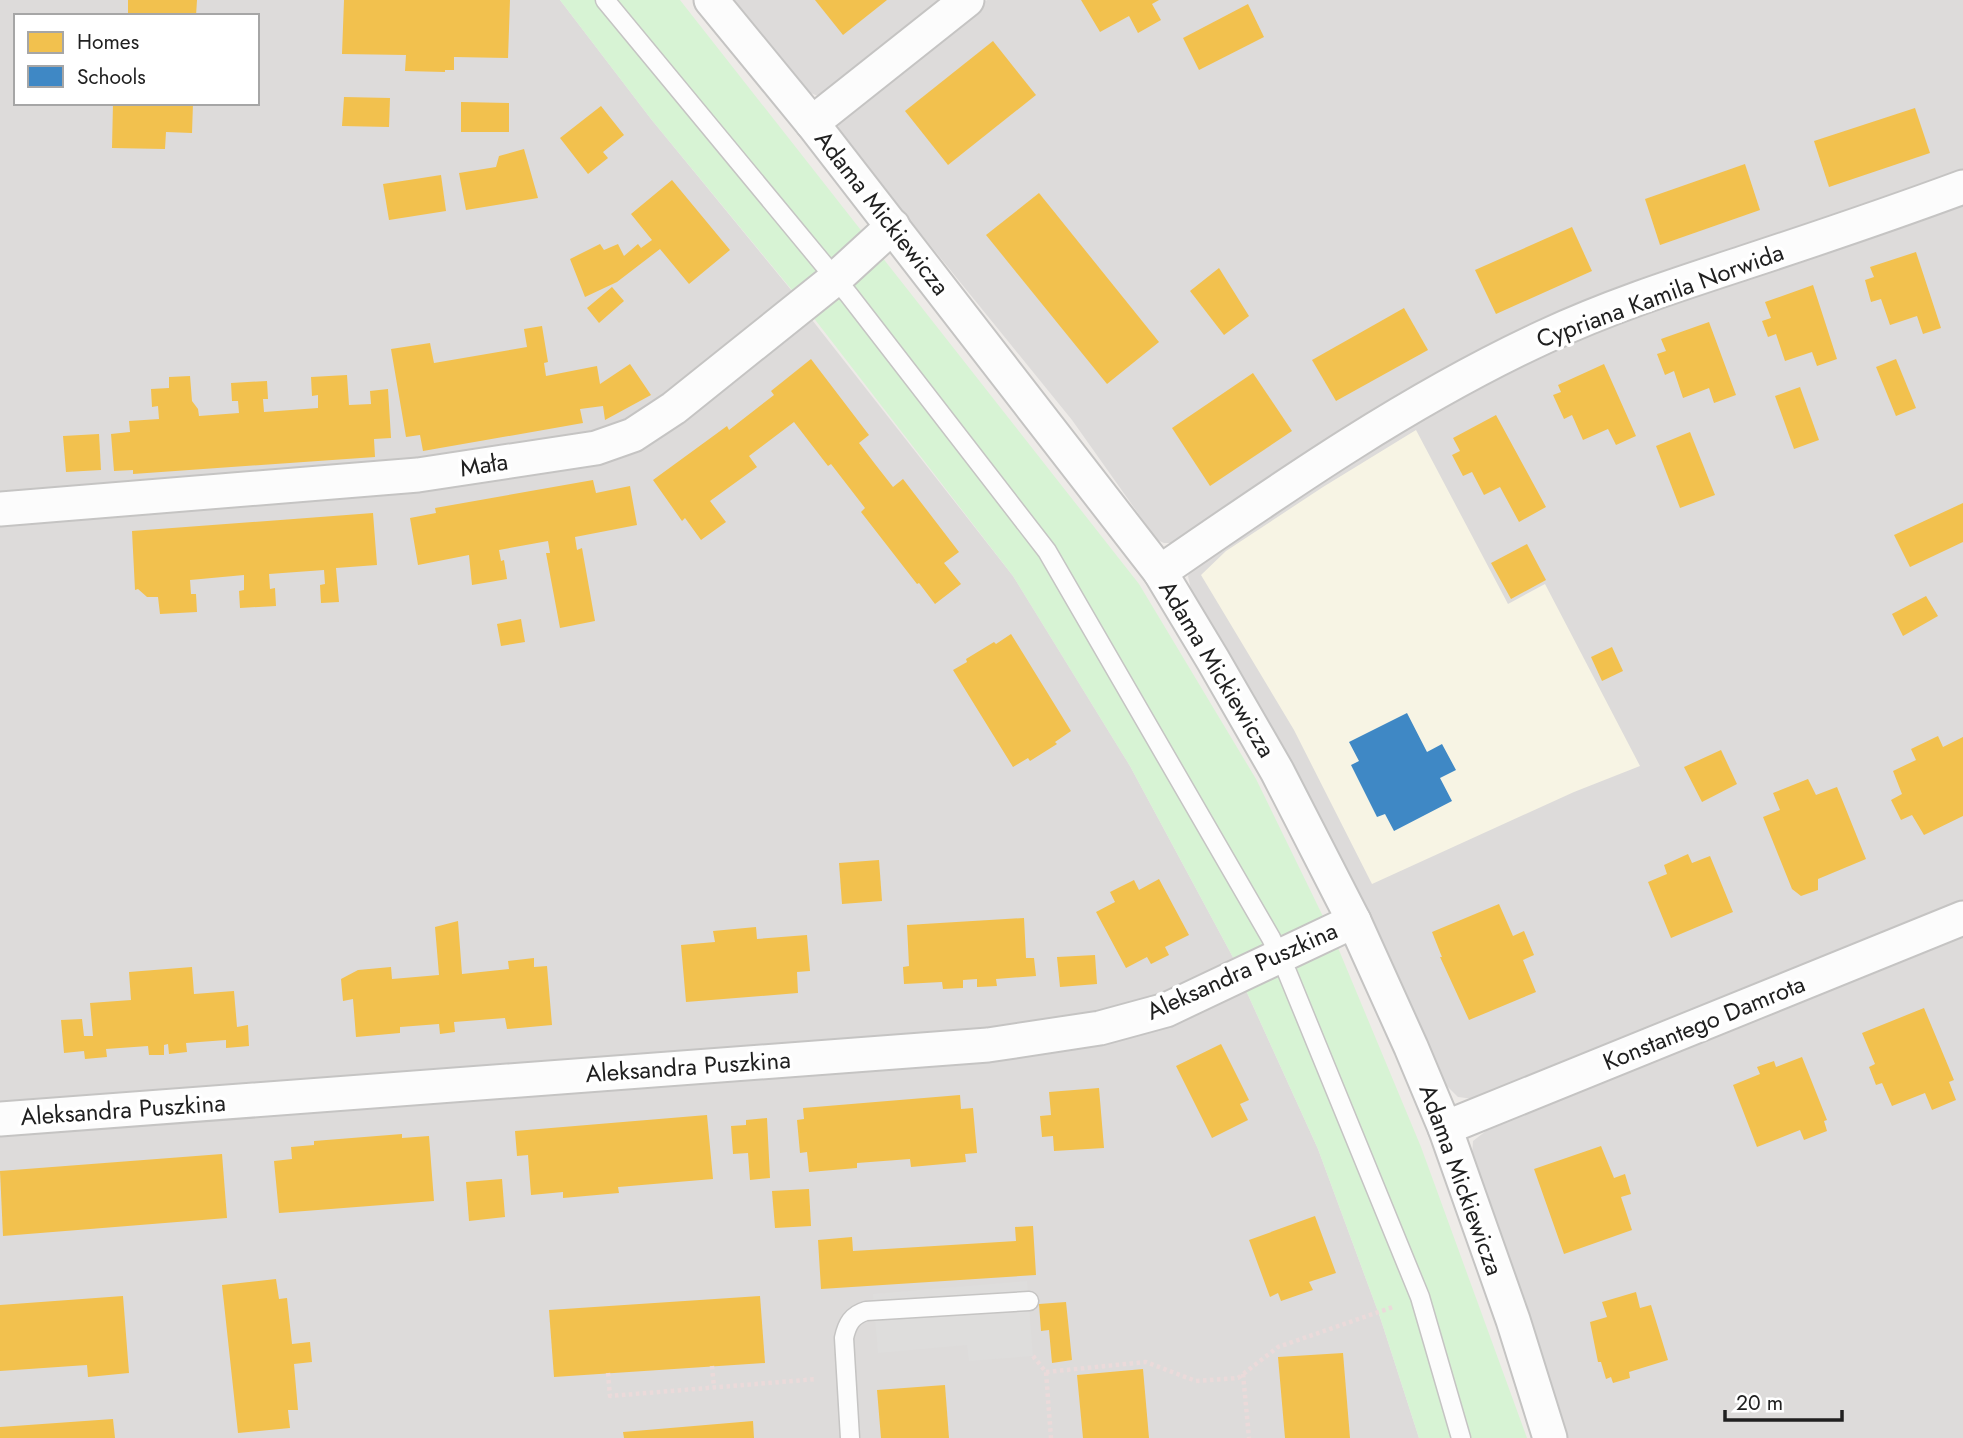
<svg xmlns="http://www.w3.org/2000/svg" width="1963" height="1438" viewBox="0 0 1963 1438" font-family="Jost,sans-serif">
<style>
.residential{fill:#dddbda;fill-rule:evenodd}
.education{fill:#f7f4e4}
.park{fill:#d7f3d4}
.parking{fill:#dedddc}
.homes{fill:#f2c14e}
.schools{fill:#3f88c5}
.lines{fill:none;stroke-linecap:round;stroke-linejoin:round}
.lane-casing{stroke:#c5c4c3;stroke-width:21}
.street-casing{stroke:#c5c4c3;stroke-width:37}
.path{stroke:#ebdada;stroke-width:4.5;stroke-dasharray:3.5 3.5;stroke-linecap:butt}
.lane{stroke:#fcfcfc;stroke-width:18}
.street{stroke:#fcfcfc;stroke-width:33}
.labels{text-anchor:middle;stroke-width:7;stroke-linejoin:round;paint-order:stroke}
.street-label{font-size:24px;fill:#202020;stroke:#fff}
</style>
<rect width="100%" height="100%" fill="#eeebe8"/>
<!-- residential -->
<g class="residential">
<path d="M0 0H560L651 119 796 296 668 397 616 430 425 463 0 503ZM16 16H257V103H16Z"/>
<path d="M734 0H947L830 95 818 96 808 92Z"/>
<path d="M987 0H1963V178L1649 284 1173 543H1164L1157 540 1072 420 848 144 838 129 839 119 847 111Z"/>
<path d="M1963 201V900L1928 916 1474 1099 1458 1097 1445 1084 1386 951 1337 849 1254 698 1191 590 1188 576 1193 567 1413 423 1510 370 1633 316Z"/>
<path d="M809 316 1013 576 1130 766 1235 961 1154 1002 1088 1021 0 1108V521L393 495 569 466Z"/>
<path d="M1963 934V1438H1562L1515 1272 1472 1156 1473 1141 1491 1127Z"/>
<path d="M1244 986 1318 1149 1380 1317 1419 1438H0V1129L1068 1047Z"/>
</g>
<!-- education -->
<path class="education" d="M1416 430 1508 604 1545 584 1640 766 1574 792 1372 884 1294 730 1201 575 1226 551 1323 487Z"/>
<!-- park -->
<path class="park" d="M560 0H680L1139 584 1256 779 1336 943 1421 1147 1527 1438H1419L1380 1317 1318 1149 1244 986 1235 961 1130 766 1013 576 796 295 651 119Z"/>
<!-- parking -->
<path class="parking" d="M1027 1281 1033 1356 969 1361 967 1345 878 1353 873 1294Z"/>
<!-- homes -->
<g class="homes">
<path d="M128 0H197L196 16H128Z"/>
<path d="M344 0H510L508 58 454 57V70H445V72L405 71 406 55 342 54Z"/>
<path d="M815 0H887L843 35Z"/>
<path d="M1081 0H1159L1152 4 1161 20 1138 33 1129 16 1100 32Z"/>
<path d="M1248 4 1264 37 1199 70 1183 38Z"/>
<path d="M993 41 1036 95 948 165 905 111Z"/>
<path d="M344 97 390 98 389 127 342 126Z"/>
<path d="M461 102 509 103V132H461Z"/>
<path d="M113 103H193L192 133 166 132 165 149 112 148Z"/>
<path d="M601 106 624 135 603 152 608 158 588 174 560 138Z"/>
<path d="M1915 108 1930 153 1829 187 1814 141Z"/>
<path d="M524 149 538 198 466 210 459 173 496 167 499 156Z"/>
<path d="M1745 164 1760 210 1660 245 1645 199Z"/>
<path d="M441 175 446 211 389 220 383 184Z"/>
<path d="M672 180 730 250 689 284 660 249 617 282 585 297 570 259 600 244 604 250 618 244 624 256 638 244 641 248 652 240 631 214Z"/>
<path d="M1039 193 1159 342 1107 384 986 235Z"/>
<path d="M1572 227 1592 271 1496 314 1475 270Z"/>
<path d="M1916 252 1941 328 1923 334 1917 316 1890 325 1881 299 1871 302 1865 280 1874 277 1870 267Z"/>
<path d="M1219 268 1249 316 1224 335 1190 291Z"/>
<path d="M1813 285 1837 359 1817 366 1812 352 1785 361 1776 334 1768 337 1762 321 1771 318 1765 302Z"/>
<path d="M612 287 624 301 599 323 587 308Z"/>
<path d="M1404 308 1428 350 1336 401 1312 360Z"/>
<path d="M1709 322 1736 395 1714 403 1709 388 1683 398 1674 371 1665 375 1657 354 1666 351 1661 339Z"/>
<path d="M542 326 548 362 544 363 546 376 597 366 600 384 630 364 651 395 605 420 603 406 580 409 583 423 423 451 420 435 406 437 391 349 430 343 434 363 527 347 524 329Z"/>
<path d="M811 359 869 435 859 443 875 464 893 487 903 479 959 552 944 563 961 584 935 604 919 583 917 584 861 512 865 508 831 464 828 466 794 422 749 456 757 467 710 501 726 522 701 540 685 518 682 521 653 480 727 426 729 430 774 395 771 391Z"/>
<path d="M1896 359 1916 408 1896 416 1876 367Z"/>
<path d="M1604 364 1636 436 1616 445 1608 429 1583 440 1572 415 1564 419 1553 395 1561 392 1558 385Z"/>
<path d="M1253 373 1292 431 1210 486 1172 428Z"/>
<path d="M347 375 349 405 371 404 370 391 388 389 391 438 374 439 375 457 133 474V470L114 471 111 434 130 432 129 421 159 419 158 406 152 407 151 389 169 388V377L190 376 192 401 198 409 199 416 239 413 238 401H232L231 383 267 381 268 399H263L264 412 318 408V395L312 396 311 377Z"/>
<path d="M1800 387 1819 440 1794 449 1775 396Z"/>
<path d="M1496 415 1546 507 1519 522 1500 487 1484 495 1472 472 1463 476 1452 455 1460 451 1453 438Z"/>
<path d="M1690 432 1715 495 1680 508 1656 446Z"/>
<path d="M99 434 101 470 66 472 63 436Z"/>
<path d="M593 480 596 493 630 486 637 525 575 537 577 550 582 548 595 621 560 628 546 553H550L548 541 499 550 501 561 504 560 507 579 490 582 472 585 469 555 418 565 410 518 436 513 435 508Z"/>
<path d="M1963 503V542L1910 567 1894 535Z"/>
<path d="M373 513 377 565 336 568 339 602 321 603 320 585 325 584 324 570 269 574 270 589 275 588 276 606 240 608 239 591 244 590V575L190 580 191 594H196L197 612 160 614 158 597H147L138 589 135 590 132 531Z"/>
<path d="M1527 544 1546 580 1511 599 1491 563Z"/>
<path d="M1926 596 1938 616 1903 636 1892 614Z"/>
<path d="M521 619 525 642 501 646 497 624Z"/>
<path d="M1011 634 1071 731 1055 742 1057 744 1030 761 1028 758 1013 767 953 670 967 662 966 659 994 642 996 644Z"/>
<path d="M1612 647 1623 671 1602 681 1591 657Z"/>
<path d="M1938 736 1943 747 1963 737V816L1924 835 1912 815 1901 820 1891 800 1902 794 1893 771 1916 760 1911 749Z"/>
<path d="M1721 750 1737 784 1702 802 1684 767Z"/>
<path d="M1808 779 1816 795 1837 787 1866 859 1818 879V890L1801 896 1792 889 1763 817 1780 810 1773 793Z"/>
<path d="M1688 854 1692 863 1710 856 1733 912 1671 938 1648 882 1667 874 1664 865Z"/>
<path d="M879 860 882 901 842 904 839 863Z"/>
<path d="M1159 879 1189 935 1165 947 1169 955 1151 964 1147 957 1126 968 1096 912 1115 902 1110 892 1134 880 1139 890Z"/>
<path d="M1499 904 1513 936 1524 931 1534 955 1523 960 1536 992 1469 1020 1440 957H1442L1432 932Z"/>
<path d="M1024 918 1026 958H1034L1036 976 996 979 997 986 977 987V979L963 980V988L943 989 942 982 904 984 903 967 909 966 907 925Z"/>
<path d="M458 921 462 974 509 969 508 961 534 958V967L547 966 552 1025 507 1029 505 1018 454 1022 455 1032 440 1034 439 1024 400 1027V1033L356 1037 353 999 343 1001 341 979 358 970 391 967 392 979 439 975 435 927Z"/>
<path d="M756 927 757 939 807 935 810 971 797 972 798 993 686 1002 681 945 715 942 713 931Z"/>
<path d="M1095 955 1097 984 1060 987 1057 957Z"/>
<path d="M192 967 194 994 234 991 237 1027 248 1025 249 1046 226 1048V1040L186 1043 187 1052 169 1054 168 1044 164 1045V1055H149L148 1046 106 1049 107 1057 85 1059 84 1051 64 1053 61 1020 82 1019 84 1036H93L90 1003 131 1000 129 972Z"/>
<path d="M1924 1008 1954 1080 1949 1082 1956 1100 1932 1110 1925 1093 1892 1106 1882 1083 1876 1085 1869 1067 1875 1064 1862 1033Z"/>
<path d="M1221 1044 1249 1100 1240 1104 1248 1120 1212 1138 1176 1066Z"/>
<path d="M1802 1057 1827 1120 1824 1121 1827 1131 1804 1140 1800 1130 1757 1147 1733 1085 1760 1074 1757 1067 1774 1061 1776 1067Z"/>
<path d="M1099 1088 1104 1148 1054 1151 1053 1136 1042 1137 1040 1116 1051 1115 1049 1092Z"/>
<path d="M960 1095 961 1109 973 1108 977 1153 965 1154 966 1162 911 1167 910 1159 857 1163V1168L809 1172 807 1152 800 1153 797 1120 804 1119 803 1108Z"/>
<path d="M707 1115 713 1179 618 1187 619 1193 563 1198V1192L531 1195 528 1155 517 1156 515 1131Z"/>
<path d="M767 1118 770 1178 750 1180 748 1153 733 1154 731 1126 746 1125V1120Z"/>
<path d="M402 1134V1138L429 1136 434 1201 279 1213 274 1161 292 1159 291 1147 314 1145V1141Z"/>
<path d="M1601 1146 1614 1178 1625 1174 1631 1194 1621 1197 1632 1230 1564 1254 1534 1169Z"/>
<path d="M222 1154 227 1218 3 1236 0 1171Z"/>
<path d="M502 1179 505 1217 469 1221 466 1182Z"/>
<path d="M809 1189 811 1226 775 1228 772 1191Z"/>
<path d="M1315 1216 1336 1273 1309 1282 1313 1290 1281 1301 1278 1293 1270 1297 1249 1240Z"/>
<path d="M1033 1226 1036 1275 821 1289 818 1240 852 1237 853 1251 1016 1241 1015 1227Z"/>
<path d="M276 1279 279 1299 287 1298 292 1344 310 1342 312 1362 294 1364 298 1410H288L290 1428 238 1433 222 1285Z"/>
<path d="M1636 1292 1640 1308 1651 1305 1668 1360 1629 1372 1630 1378 1613 1383 1611 1377 1606 1379 1601 1362H1598L1590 1322 1607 1317 1602 1302Z"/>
<path d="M123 1296 129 1373 88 1377 87 1365 0 1371V1305Z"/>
<path d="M760 1296 765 1363 554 1377 549 1310Z"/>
<path d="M1066 1302 1072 1360 1052 1363 1049 1330 1041 1331 1039 1304Z"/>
<path d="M1343 1353 1350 1438H1285L1278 1357Z"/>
<path d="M1143 1369 1149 1438H1083L1077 1375Z"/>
<path d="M945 1385 949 1438H881L877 1390Z"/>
<path d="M113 1419 115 1438H0V1427Z"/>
<path d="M753 1421 754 1438H624L623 1432Z"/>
</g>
<!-- schools -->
<path class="schools" d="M1407 713 1427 752 1442 744 1456 770 1440 778 1452 801 1394 831 1385 814 1377 817 1351 765 1359 761 1349 742Z"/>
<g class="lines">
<!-- lane casing -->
<g class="lane-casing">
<g id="lane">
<path d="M605 0 849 295 1047 551 1271 938 1287 972 1420 1297 1461 1438"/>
<path d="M850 1438 844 1338C847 1324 852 1315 866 1311L1029 1301"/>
</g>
</g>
<!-- street casing -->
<g class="street-casing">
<g id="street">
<path d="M711 0 812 123 1160 572 1213 660 1277 771 1354 921 1411 1047 1445 1128 1513 1320 1550 1438"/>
<path d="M812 123 967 0"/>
<path d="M0 509 418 475 596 448 633 435 674 408 835 279 893 226"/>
<path d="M1160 572C1283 487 1408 400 1544 337 1608 307 1676 285 1743 263 1816 239 1890 214 1963 187"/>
<path d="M0 1119 988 1045 1100 1028 1166 1010 1354 921"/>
<path d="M1445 1128 1963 918"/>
</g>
</g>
<!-- path -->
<g class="path">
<path d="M1033 1356 1046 1372 1051 1438"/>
<path d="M712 1366 714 1387"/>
<path d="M1046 1372 1146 1362 1196 1381 1238 1378 1278 1347 1393 1307"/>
<path d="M608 1373 610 1396 817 1379"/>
<path d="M1243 1374 1249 1438"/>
</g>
<!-- lane -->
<use href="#lane" class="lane"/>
<!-- street -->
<use href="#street" class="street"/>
</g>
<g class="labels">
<!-- street labels -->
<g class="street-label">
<text transform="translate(882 213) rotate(52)" y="8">Adama Mickiewicza</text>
<text transform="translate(1660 296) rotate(-20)" y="8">Cypriana Kamila Norwida</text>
<text transform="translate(484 465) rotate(-9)" y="8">Mała</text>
<text transform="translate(1217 669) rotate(59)" y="8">Adama Mickiewicza</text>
<text transform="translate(1242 971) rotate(-24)" y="8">Aleksandra Puszkina</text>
<text transform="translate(1704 1023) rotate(-22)" y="8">Konstantego Damrota</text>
<text transform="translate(688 1067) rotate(-4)" y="8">Aleksandra Puszkina</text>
<text transform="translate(123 1110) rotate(-4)" y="8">Aleksandra Puszkina</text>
<text transform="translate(1461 1180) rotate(70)" y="8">Adama Mickiewicza</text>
</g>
</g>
<!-- legend -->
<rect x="14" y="14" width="245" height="91" fill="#ffffff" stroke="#a6a6a6" stroke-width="2"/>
<rect x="28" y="32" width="35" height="21" fill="#f2c14e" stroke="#a6a6a6" stroke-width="2"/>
<text x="77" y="49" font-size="21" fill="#202020">Homes</text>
<rect x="28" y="66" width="35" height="21" fill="#3f88c5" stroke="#a6a6a6" stroke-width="2"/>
<text x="77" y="84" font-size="21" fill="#202020">Schools</text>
<!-- scale -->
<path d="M1725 1410v10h117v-10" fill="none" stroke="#202020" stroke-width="3.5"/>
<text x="1736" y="1410" font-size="21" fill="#202020" stroke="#ffffff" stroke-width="5" paint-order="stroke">20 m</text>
</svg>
